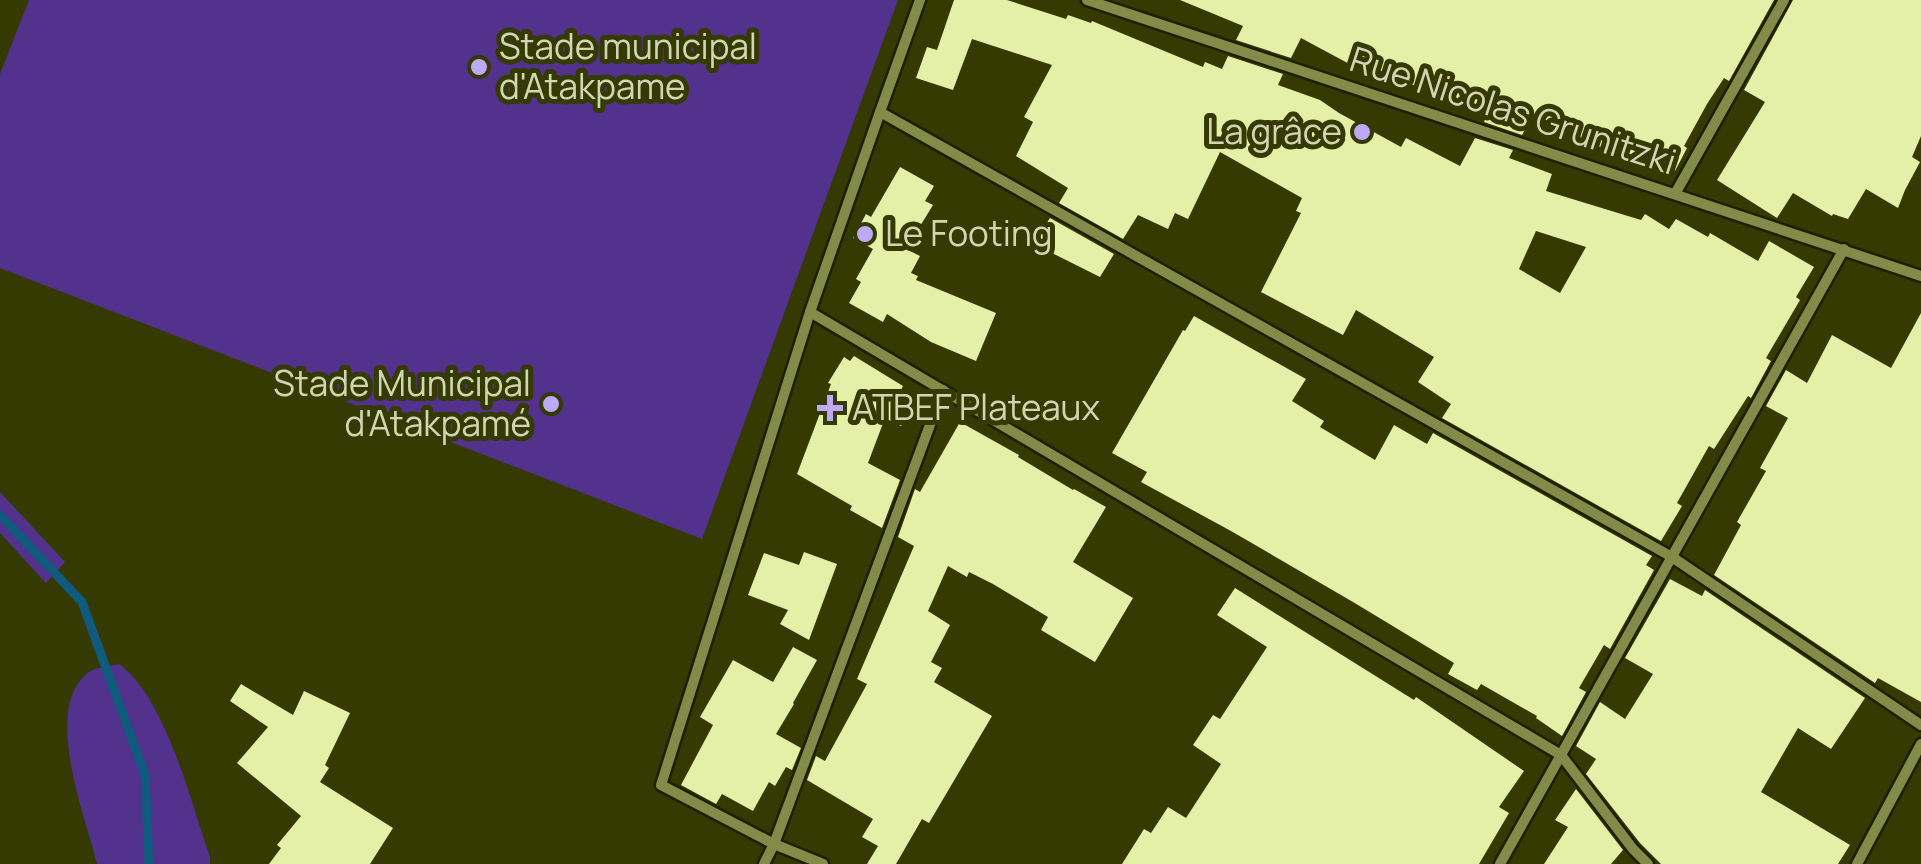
<svg xmlns="http://www.w3.org/2000/svg" width="1921" height="864" viewBox="0 0 1921 864" font-family="Manrope,sans-serif">
<style>
.green{fill:#52328d}
.lines{fill:none;stroke-linecap:round;stroke-linejoin:round}
.stream{stroke:#105a7d;stroke-width:9}
.building{fill:#e4efa8;fill-rule:evenodd}
.street-casing{stroke:#1c2000;stroke-width:15}
.street{stroke:#828b48;stroke-width:10}
.poi-dot{fill:#bda9f5;stroke:#343a02;stroke-width:4}
.labels{text-anchor:middle;stroke-width:10;stroke-linejoin:round;paint-order:stroke}
.poi-label{font-size:35px;fill:#d0d6b4;stroke:#343a02;text-anchor:start}
.street-label{font-size:35px;fill:#d0d6b4;stroke:#343a02}
</style>
<rect width="100%" height="100%" fill="#343a02"/>
<!-- green -->
<g class="green">
<path d="M29 0H898L702 539 0 268V74Z"/>
<path d="M0 492 65 562 46 583 0 533Z"/>
<path d="M119 664C166 698 191 803 210 857V864H97C86 818 41 707 89 672 96 667 110 666 119 664Z"/>
</g>
<g class="lines">
<!-- stream -->
<path class="stream" d="M0 515 82 602 145 775 149 864"/>
</g>
<!-- building -->
<g class="building">
<path d="M954 0H1007L1066 19 1068 15 1091 23 1092 21 1203 67 1205 62 1222 69 1228 56 1283 74 1278 85 1320 100 1339 113 1401 147 1406 138 1460 166 1475 138 1513 150 1509 158 1552 174 1546 191 1641 220 1645 214 1669 229 1676 219 1708 237 1710 233 1758 261 1769 241 1814 267 1796 297 1800 300 1766 358 1771 361 1751 398 1748 396 1714 449 1709 446 1677 503 1682 506 1661 541 1442 418 1451 404 1418 382 1434 357 1356 310 1343 335 1261 292 1301 213 1296 211 1302 198 1220 152 1188 219 1175 213 1168 229 1138 215 1123 239 1059 203 1068 188 1016 156 1033 122 1024 117 1052 65 972 39 953 90 916 78 927 47 937 50ZM1536 231 1586 247 1560 293 1519 269Z"/>
<path d="M1180 0H1774L1729 81 1724 78 1707 104 1684 146 1687 148 1675 171 1640 153 1634 164 1534 114 1522 135 1484 122 1486 117 1372 67 1368 74 1301 38 1291 58 1236 40 1243 26Z"/>
<path d="M1793 0H1921V136L1912 157 1920 162 1905 190 1898 208 1866 189 1848 219 1833 214 1832 216 1793 193 1777 218 1717 180 1765 102 1744 90Z"/>
<path d="M900 167 934 186 925 201 933 205 906 249 920 256 911 273 918 276 916 280 996 313 976 361 931 342 887 314 883 322 849 303 861 282 856 279 873 249 853 238 866 214 871 217Z"/>
<path d="M1050 218 1114 254 1100 277 1034 244Z"/>
<path d="M1921 313V702L1878 678 1875 683 1714 575 1741 525 1737 522 1766 471 1760 468 1788 418 1766 406 1786 370 1807 383 1832 335 1891 368Z"/>
<path d="M1194 316 1306 379 1292 401 1324 421 1320 427 1375 460 1394 425 1427 444 1433 433 1652 556 1646 565 1654 570 1610 649 1604 645 1579 688 1586 692 1562 736 1536 718 1537 716 1481 684 1477 690 1448 674 1454 663 1353 602 1231 531 1141 482 1147 472 1112 453 1183 330 1185 331Z"/>
<path d="M854 356 903 386 901 390 917 399 901 426 885 418 868 463 900 480 882 528 850 510 852 506 797 474 831 384 828 383 844 357 850 361Z"/>
<path d="M960 422 1019 455 1018 457 1073 490 1074 489 1106 507 1073 562 1133 598 1095 662 1041 630 1048 617 993 584 969 572 967 577 948 566 928 611 950 625 931 662 942 668 934 682 992 716 929 823 922 819 896 864H867L878 846 862 837 873 819 807 780 816 756 825 761 867 684 857 679 914 546 898 537 915 489 920 492Z"/>
<path d="M804 552 837 564 809 640 780 624 788 610 748 595 764 553 799 565Z"/>
<path d="M1670 579 1702 596 1705 590 1865 698 1831 749 1798 728 1761 792 1850 845 1838 864H1661L1640 843 1586 774 1596 759 1576 746 1600 702 1625 719 1653 674 1625 658Z"/>
<path d="M1235 588 1414 700 1416 697 1524 771 1499 807 1509 813 1479 864H1122L1144 829 1151 833 1168 807 1186 818 1221 764 1193 745 1213 715 1220 719 1267 647 1217 615Z"/>
<path d="M793 647 817 660 793 703 794 704 776 734 801 748 792 770 786 767 775 786 769 782 753 811 722 794 716 804 681 785 713 725 700 717 733 660 773 682Z"/>
<path d="M241 684 293 715 304 691 350 713 325 765 329 768 320 782 393 828 370 864H269L281 848 277 845 301 816 237 763 268 727 230 701Z"/>
<path d="M1576 789 1623 850 1611 864H1544L1568 827 1555 820Z"/>
</g>
<g class="lines">
<!-- street casing -->
<g class="street-casing">
<g id="street">
<path d="M920 0 880 112 1672 557 1921 725"/>
<path d="M1087 0 1921 276"/>
<path d="M1675 194 1784 0"/>
<path d="M810 312 1561 755 1633 849 1648 864"/>
<path d="M764 864 774 844 943 390"/>
<path d="M823 864 774 844 661 785 810 312 880 112"/>
<path d="M1500 864 1844 249"/>
<path d="M1857 864 1921 744"/>
</g>
</g>
<!-- street -->
<use href="#street" class="street"/>
</g>
<!-- markers -->
<g class="poi-dot">
<circle cx="479" cy="67" r="10"/>
<circle cx="1362" cy="132" r="10"/>
<circle cx="865" cy="234" r="10"/>
<circle cx="551" cy="404" r="10"/>
<path d="M825 393h10v10h10v10h-10v10h-10v-10h-10v-10h10z"/>
</g>
<g class="labels">
<!-- poi labels -->
<g class="poi-label">
<text x="499" y="59">Stade municipal<tspan x="499" dy="40">d'Atakpame</tspan></text>
<text x="1342" y="144" text-anchor="end">La grâce</text>
<text x="885" y="246">Le Footing</text>
<text x="531" y="396" text-anchor="end">Stade Municipal<tspan x="531" dy="40">d'Atakpamé</tspan></text>
<text x="852" y="420">ATBEF Plateaux</text>
</g>
<!-- street labels -->
<g class="street-label">
<text transform="translate(1513 111) rotate(18)" y="12">Rue Nicolas Grunitzki</text>
</g>
</g>
</svg>
